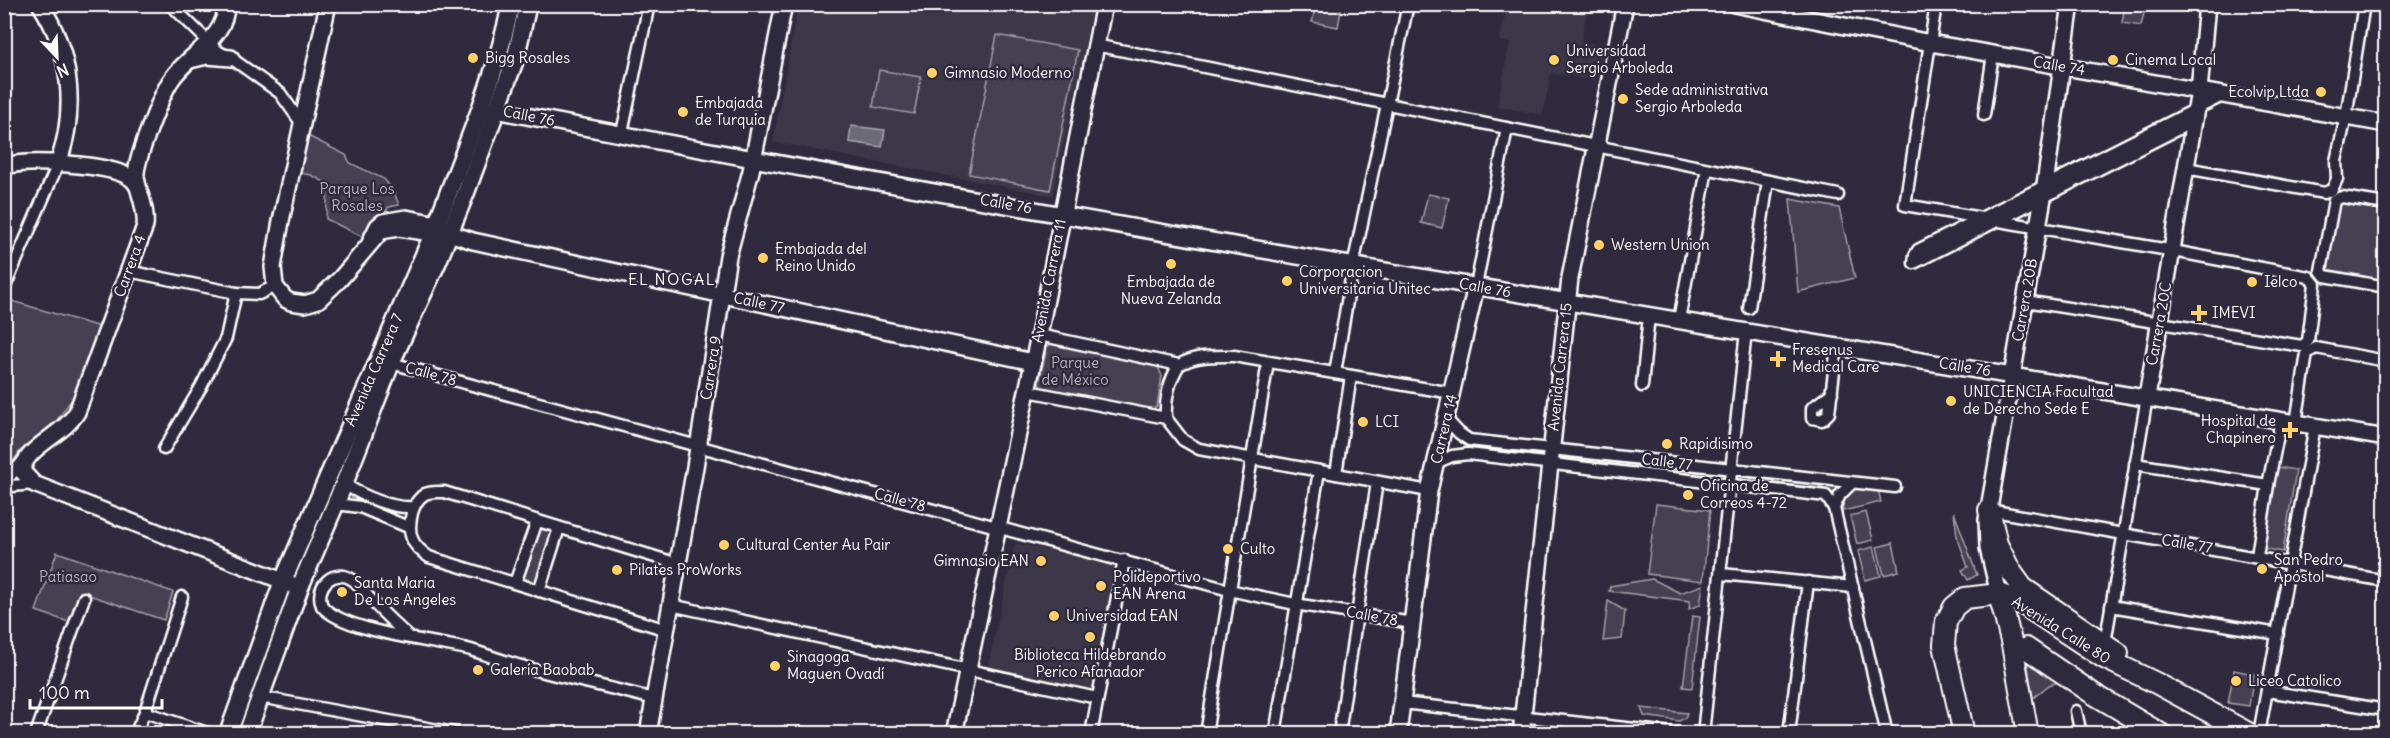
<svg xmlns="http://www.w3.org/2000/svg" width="2390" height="738" viewBox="0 0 2390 738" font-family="Delius,sans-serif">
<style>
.built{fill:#3c3749}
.green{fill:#464152;stroke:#a2a0a8;stroke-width:1.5}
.water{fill:#6d6a77;stroke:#a7a6ad;stroke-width:1.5}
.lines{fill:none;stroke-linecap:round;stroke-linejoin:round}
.street-casing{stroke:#fff;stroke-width:15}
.secondary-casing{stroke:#fff;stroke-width:20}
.primary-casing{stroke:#fff;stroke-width:21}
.highway-casing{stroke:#fff;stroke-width:24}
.street{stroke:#2f2a3d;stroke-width:10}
.secondary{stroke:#2f2a3d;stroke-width:15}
.primary{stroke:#2f2a3d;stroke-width:16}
.highway{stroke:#2f2a3d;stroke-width:20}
.poi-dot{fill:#ffd166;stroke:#2f2a3d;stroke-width:2}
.labels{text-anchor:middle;stroke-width:5;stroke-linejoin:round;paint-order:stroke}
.poi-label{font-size:15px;fill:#fff;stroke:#2f2a3d;text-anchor:start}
.street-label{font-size:15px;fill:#fff;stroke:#2f2a3d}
.park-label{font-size:15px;fill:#b5b3ba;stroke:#2f2a3d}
.neighbourhood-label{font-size:16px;letter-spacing:1.5px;fill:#fff;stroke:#2f2a3d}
</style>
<rect width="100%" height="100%" fill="#2f2a3d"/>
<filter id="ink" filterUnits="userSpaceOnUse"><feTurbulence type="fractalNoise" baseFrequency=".0167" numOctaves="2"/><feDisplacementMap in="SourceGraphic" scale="12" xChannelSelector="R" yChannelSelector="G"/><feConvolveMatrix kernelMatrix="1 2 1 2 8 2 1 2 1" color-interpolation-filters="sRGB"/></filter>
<g filter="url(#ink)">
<!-- built -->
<g class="built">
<path d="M798 5H1093L1053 196 773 142Z"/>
<path d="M1578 5 1588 6 1581 42 1603 46 1596 81 1551 73 1543 115 1497 106 1510 43 1499 41 1507 5Z"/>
<path d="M1015 543 1120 565 1093 689 988 667Z"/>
</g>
<!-- green -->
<g class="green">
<path d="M1316 5H1342L1338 27 1312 22Z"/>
<path d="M2125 5H2146L2141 26 2122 23Z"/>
<path d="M997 35 1078 50 1050 190 969 174Z"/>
<path d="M879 70 921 77 914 114 873 107Z"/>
<path d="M308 136 346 155 350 163 384 179 393 190 399 205 389 207 363 237 326 219 328 184 311 175 299 173Z"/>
<path d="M1428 194 1449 198 1442 228 1421 223Z"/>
<path d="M1790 199 1839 208 1855 278 1798 292Z"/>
<path d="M2337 201 2385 209V283L2324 273Z"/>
<path d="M5 299 100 327 75 395 57 420 20 451 5 474Z"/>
<path d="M1052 343 1158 367 1162 376 1157 406 1151 410 1042 389 1039 383 1047 347Z"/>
<path d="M2277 467 2296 470 2283 552 2263 548Z"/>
<path d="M1751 476 1844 485 1833 498 1828 491 1823 488 1751 481Z"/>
<path d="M1857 488 1878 489 1881 502 1843 511 1842 503 1849 494Z"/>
<path d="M1656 504 1710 510 1703 581 1647 574Z"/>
<path d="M1866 512 1873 540 1857 544 1850 516Z"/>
<path d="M1954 512 1977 575 1968 580 1962 570 1968 567 1957 536Z"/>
<path d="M542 526 554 530 536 582 524 578Z"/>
<path d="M1893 543 1899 571 1884 575 1877 547Z"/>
<path d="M1874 547 1881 576 1865 580 1858 551Z"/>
<path d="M57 552 173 592 164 620 80 592 69 622 36 611Z"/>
<path d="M1652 579 1680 593 1703 585 1700 605 1689 609 1690 601 1609 591 1610 586Z"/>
<path d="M1608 601 1625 611 1622 639 1603 641Z"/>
<path d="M1692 616 1700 617 1692 688 1683 687Z"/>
<path d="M2026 655 2059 682 2049 685 2033 698Z"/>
<path d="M2234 670 2254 674 2249 706 2228 703Z"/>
<path d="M1641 708 1687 713 1685 718 1679 721 1644 716Z"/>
</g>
<!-- water -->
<path class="water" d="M851 126 885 130 882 147 849 142Z"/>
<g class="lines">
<!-- street casing -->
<g class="street-casing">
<g id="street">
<path d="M170 4 219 52 231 58 280 93 302 124"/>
<path d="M1936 4 1905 205 2163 249 2309 277 2315 284 2308 341 2302 346 2025 301"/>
<path d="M1095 45 1838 195"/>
<path d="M1984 115 1993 54"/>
<path d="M2194 121 1914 263 1915 255 1918 250 2224 95"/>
<path d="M622 133 649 4"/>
<path d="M2186 168 2324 193 2332 190 2337 179 2336 161 2346 117 2364 4"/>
<path d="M2386 204 2342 197 2334 200 2321 271 2325 276 2386 287"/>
<path d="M128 271 236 293 259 294 275 286"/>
<path d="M1476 286 1507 128"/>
<path d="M4 289 58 164"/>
<path d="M1749 308 1768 181"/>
<path d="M1679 320 1707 169"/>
<path d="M1039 335 1179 365C1196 355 1214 356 1234 356L1452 393"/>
<path d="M391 363 1229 590 1295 604 1412 623"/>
<path d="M1335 373 1353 266 1408 4"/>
<path d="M1642 386 1648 325 1651 316"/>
<path d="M1028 391 1166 418 1183 440 1199 449 1429 491"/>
<path d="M1832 393 1812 408V418L1822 420 1829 413 1837 346"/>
<path d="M1166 418C1165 400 1169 381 1179 365"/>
<path d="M1446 419 1459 433 1469 440 1895 487"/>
<path d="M2296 423 2307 353 2316 348 2386 361"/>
<path d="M164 449 201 387 226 338 236 293"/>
<path d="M1436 463 1452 456 1468 454 1826 496 1834 508 1887 734"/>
<path d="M2135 464 2268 485"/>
<path d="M1336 474 1351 376"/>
<path d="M4 483 24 460"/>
<path d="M344 484C363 496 392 509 414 507"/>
<path d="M4 490 12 486 34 484"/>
<path d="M336 504 360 507 408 527"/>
<path d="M1834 508 1840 495 1852 483"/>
<path d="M1989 510 2386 581"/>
<path d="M2257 556 2268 485 2281 420"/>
<path d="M1721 574 1853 587"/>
<path d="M515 583 537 521"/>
<path d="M539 591 559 528"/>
<path d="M671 605 1097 698"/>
<path d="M2111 606 2278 634"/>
<path d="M667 630 429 557C411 545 407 534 412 513 414 506 418 498 425 494 431 491 438 492 444 492L678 564"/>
<path d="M409 637C397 626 384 614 372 601 366 595 360 585 353 580 334 567 314 586 322 606 343 632 436 641 471 650 490 656 509 663 528 668 570 679 612 688 654 699"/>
<path d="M2105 643 2147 397"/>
<path d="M2267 691 2386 710"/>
<path d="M260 697 460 734"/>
<path d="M1402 703 1680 734"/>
<path d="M2076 711 2081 734"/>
<path d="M145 712 210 734"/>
<path d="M36 734 84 598"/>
<path d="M135 734 145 712 182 597"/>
<path d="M1091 734 1124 560"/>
<path d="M1206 734 1268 362"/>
<path d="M1275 734 1319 471"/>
<path d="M1339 734 1377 482"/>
<path d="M1703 734 1746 331"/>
<path d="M1789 734 1808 582"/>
<path d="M2259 734 2315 426"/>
</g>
</g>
<!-- secondary casing -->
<g class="secondary-casing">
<g id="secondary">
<path d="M40 4C72 53 77 110 58 164"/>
<path d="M226 4C227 41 184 55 168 85 160 100 135 161 136 176 138 194 147 207 145 226L77 412C63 436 26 446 22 471L34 484 293 585"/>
<path d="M328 4 281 221 273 267 275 286 285 299 291 302 305 304 318 300 340 279 381 231 399 228 444 235"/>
<path d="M1734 4 1936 44 2386 124"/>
<path d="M190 60 207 56 231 58"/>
<path d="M485 108C1116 231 1751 332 2386 438"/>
<path d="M4 166C28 159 108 164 129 177 133 179 136 183 138 187"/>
<path d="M371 240 378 226 383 222 406 218 437 224 449 233 473 241 1033 362"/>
<path d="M2147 397 2199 91 2207 4"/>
<path d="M1999 594 1988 548 1987 520 2043 198 2071 4"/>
<path d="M648 734 695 467 728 256 751 171 784 4"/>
<path d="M954 734 1039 335 1104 4"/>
<path d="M1398 734 1429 491 1476 286"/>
<path d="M1521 734 1570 278 1625 4"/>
</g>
</g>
<!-- primary casing -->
<g class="primary-casing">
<g id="primary">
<path d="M228 734 283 581 433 234C460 159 495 83 511 4"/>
<path d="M247 734 300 587 344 484 391 363 438 261 465 195 515 60 528 4"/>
</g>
</g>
<!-- highway casing -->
<g class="highway-casing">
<g id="highway">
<path d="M1989 510 1997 544 2010 570 2023 588 2118 653"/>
<path d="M1999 594 2012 645 2028 734"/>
<path d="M2026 648 2092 693 2161 734"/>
<path d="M1964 734 1944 645 1946 622 1954 607 1965 598 1999 594 2018 601 2104 658 2156 683 2250 734"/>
</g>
</g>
<!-- street -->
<use href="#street" class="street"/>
<!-- secondary -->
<use href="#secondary" class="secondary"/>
<!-- primary -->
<use href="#primary" class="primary"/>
<!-- highway -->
<use href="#highway" class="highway"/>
</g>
</g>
<!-- markers -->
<g class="poi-dot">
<circle cx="473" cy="58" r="6"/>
<circle cx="1554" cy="60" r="6"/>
<circle cx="2113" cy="60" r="6"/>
<circle cx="932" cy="73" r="6"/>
<circle cx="2321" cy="92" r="6"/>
<circle cx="1623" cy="99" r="6"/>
<circle cx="683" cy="112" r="6"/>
<circle cx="1599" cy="245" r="6"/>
<circle cx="763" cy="258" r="6"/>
<circle cx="1171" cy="264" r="6"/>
<circle cx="1287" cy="281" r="6"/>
<circle cx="2252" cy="282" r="6"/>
<path d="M2196 304h6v6h6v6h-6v6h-6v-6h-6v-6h6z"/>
<path d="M1775 350h6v6h6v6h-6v6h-6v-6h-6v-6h6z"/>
<circle cx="1951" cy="401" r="6"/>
<circle cx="1363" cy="422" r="6"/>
<path d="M2287 421h6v6h6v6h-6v6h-6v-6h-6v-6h6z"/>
<circle cx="1667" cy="444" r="6"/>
<circle cx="1688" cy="495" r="6"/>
<circle cx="724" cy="545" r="6"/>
<circle cx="1228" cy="549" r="6"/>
<circle cx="1041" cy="561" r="6"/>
<circle cx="2262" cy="569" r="6"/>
<circle cx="617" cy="570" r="6"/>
<circle cx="1101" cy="586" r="6"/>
<circle cx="342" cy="592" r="6"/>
<circle cx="1054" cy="616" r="6"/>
<circle cx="1090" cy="637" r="6"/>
<circle cx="775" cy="666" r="6"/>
<circle cx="478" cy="670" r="6"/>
<circle cx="2236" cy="681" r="6"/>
</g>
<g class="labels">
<!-- poi labels -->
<g class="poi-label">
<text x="1566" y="56">Universidad<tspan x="1566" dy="17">Sergio Arboleda</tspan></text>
<text x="485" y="63">Bigg Rosales</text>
<text x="2125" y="65">Cinema Local</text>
<text x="944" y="78">Gimnasio Moderno</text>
<text x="1635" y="95">Sede administrativa<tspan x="1635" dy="17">Sergio Arboleda</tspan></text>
<text x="2309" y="97" text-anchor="end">Ecolvip Ltda</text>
<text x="695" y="108">Embajada<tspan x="695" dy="17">de Turquía</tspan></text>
<text x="1611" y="250">Western Union</text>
<text x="775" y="254">Embajada del<tspan x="775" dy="17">Reino Unido</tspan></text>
<text x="1299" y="277">Corporacion<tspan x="1299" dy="17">Universitaria Unitec</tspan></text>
<text x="1171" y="287" text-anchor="middle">Embajada de<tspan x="1171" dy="17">Nueva Zelanda</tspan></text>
<text x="2264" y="287">Ielco</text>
<text x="2212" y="318">IMEVI</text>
<text x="1792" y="355">Fresenus<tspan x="1792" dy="17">Medical Care</tspan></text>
<text x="1963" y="397">UNICIENCIA Facultad<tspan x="1963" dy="17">de Derecho Sede E</tspan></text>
<text x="2276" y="426" text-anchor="end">Hospital de<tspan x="2276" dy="17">Chapinero</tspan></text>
<text x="1375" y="427">LCI</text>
<text x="1679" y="449">Rapidisimo</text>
<text x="1700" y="491">Oficina de<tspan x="1700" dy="17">Correos 4-72</tspan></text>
<text x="736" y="550">Cultural Center Au Pair</text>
<text x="1240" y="554">Culto</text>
<text x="2274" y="565">San Pedro<tspan x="2274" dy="17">Apóstol</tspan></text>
<text x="1029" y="566" text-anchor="end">Gimnasio EAN</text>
<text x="629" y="575">Pilates ProWorks</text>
<text x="1113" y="582">Polideportivo<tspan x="1113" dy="17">EAN Arena</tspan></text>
<text x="354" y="588">Santa Maria<tspan x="354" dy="17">De Los Angeles</tspan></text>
<text x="1066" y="621">Universidad EAN</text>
<text x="1090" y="660" text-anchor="middle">Biblioteca Hildebrando<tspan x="1090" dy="17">Perico Afanador</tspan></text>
<text x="787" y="662">Sinagoga<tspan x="787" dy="17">Maguen Ovadí</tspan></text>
<text x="490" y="675">Galería Baobab</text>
<text x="2248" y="686">Liceo Catolico</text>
</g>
<!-- street labels -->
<g class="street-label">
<text transform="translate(2059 66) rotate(10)" y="5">Calle 74</text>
<text transform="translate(529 116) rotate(11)" y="5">Calle 76</text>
<text transform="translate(1006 204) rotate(10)" y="5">Calle 76</text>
<text transform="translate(130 266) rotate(-70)" y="5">Carrera 4</text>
<text transform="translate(1049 281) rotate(-79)" y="5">Avenida Carrera 11</text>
<text transform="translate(1485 288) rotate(10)" y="5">Calle 76</text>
<text transform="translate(2025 300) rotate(-80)" y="5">Carrera 20B</text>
<text transform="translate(759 303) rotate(12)" y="5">Calle 77</text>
<text transform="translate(2159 324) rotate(-80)" y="5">Carrera 20C</text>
<text transform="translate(1560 367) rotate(-84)" y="5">Avenida Carrera 15</text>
<text transform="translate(1965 367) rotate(9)" y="5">Calle 76</text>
<text transform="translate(711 368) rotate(-81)" y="5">Carrera 9</text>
<text transform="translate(374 370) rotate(-66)" y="5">Avenida Carrera 7</text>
<text transform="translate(431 374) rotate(15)" y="5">Calle 78</text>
<text transform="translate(1444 429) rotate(-77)" y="5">Carrera 14</text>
<text transform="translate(1667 462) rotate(7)" y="5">Calle 77</text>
<text transform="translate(900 500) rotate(15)" y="5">Calle 78</text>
<text transform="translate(2187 544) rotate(10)" y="5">Calle 77</text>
<text transform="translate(1372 616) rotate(10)" y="5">Calle 78</text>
<text transform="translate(2061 630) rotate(32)" y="5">Avenida Calle 80</text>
</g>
<!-- park labels -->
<g class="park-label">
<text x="357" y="194">Parque Los<tspan x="357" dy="17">Rosales</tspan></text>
<text x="1075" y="368">Parque<tspan x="1075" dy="17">de México</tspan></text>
<text x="68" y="582">Patiasao</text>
</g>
<!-- neighbourhood labels -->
<g class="neighbourhood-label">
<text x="672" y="285">EL NOGAL</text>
</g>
</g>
<!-- margin -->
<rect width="2390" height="738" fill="none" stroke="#2f2a3d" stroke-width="24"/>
<rect x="12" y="12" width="2366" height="714" fill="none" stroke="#fff" stroke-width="2" filter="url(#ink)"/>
<!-- north arrow -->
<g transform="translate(57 57) rotate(157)" stroke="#2f2a3d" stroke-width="4.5" paint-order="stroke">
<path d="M0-4.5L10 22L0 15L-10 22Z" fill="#ffffff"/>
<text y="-9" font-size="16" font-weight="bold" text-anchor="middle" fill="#ffffff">N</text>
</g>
<!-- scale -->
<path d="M30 699v9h132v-9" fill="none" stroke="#ffffff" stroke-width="3"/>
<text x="39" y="699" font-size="18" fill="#ffffff" stroke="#2f2a3d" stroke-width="4.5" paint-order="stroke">100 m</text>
</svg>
